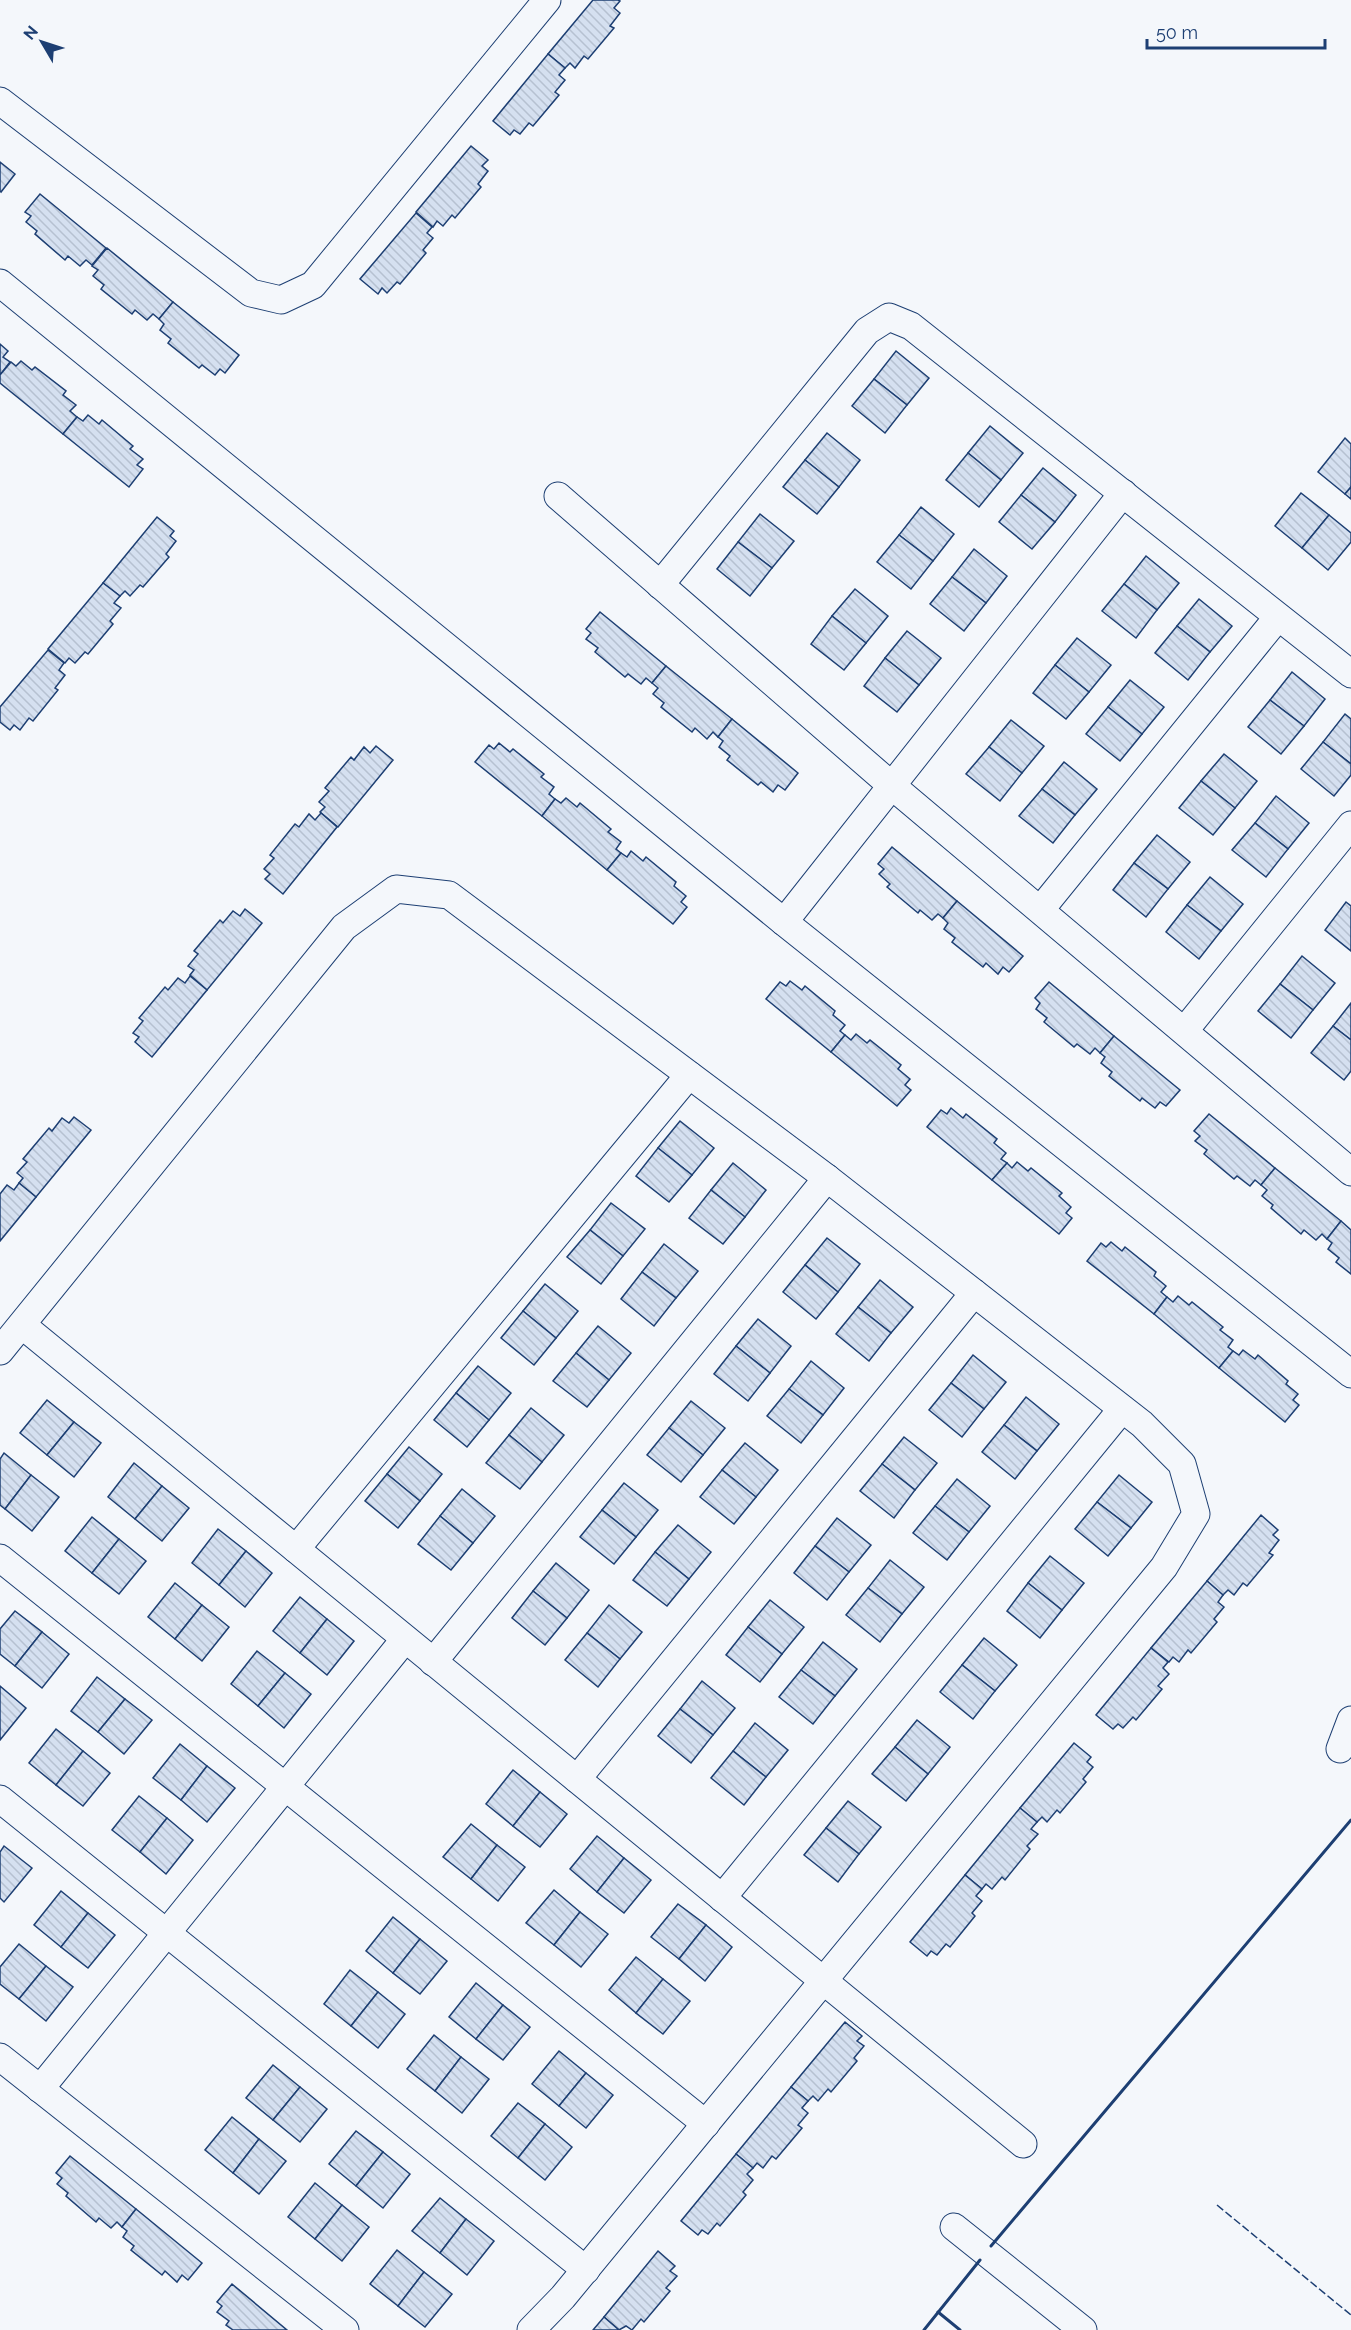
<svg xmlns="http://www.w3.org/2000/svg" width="1351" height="2330" viewBox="0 0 1351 2330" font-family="Raleway,sans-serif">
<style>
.building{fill:url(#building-back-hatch);stroke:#1d3f73;stroke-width:1.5}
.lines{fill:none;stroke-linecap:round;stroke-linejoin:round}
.minor-casing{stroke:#1d3f73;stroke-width:29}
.minor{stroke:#f4f7fb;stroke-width:27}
.fence{stroke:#1d3f73;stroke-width:1.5;stroke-dasharray:8 3;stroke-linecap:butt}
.wall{stroke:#1d3f73;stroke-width:3}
</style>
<defs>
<pattern id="building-back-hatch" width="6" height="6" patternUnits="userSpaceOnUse" patternTransform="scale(1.5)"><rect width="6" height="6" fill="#d5e0f0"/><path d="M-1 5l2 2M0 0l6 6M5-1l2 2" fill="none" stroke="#b6c1d1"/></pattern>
</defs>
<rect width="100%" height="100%" fill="#f4f7fb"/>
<!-- building -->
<g class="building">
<path d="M593 0H618L620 1 614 8 620 13 610 26 614 28 588 59 584 56 575 68 570 63 565 68 548 54Z"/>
<path d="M548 54 565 68 559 75 565 80 555 92 559 95 533 126 529 123 520 134 514 130 510 135 493 121Z"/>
<path d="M471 146 488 160 482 166 488 171 478 184 481 187 455 218 452 215 443 226 437 221 433 227 416 212Z"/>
<path d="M0 162 15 174 1 192 0 191Z"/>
<path d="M40 194 106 248 92 265 86 260 80 266 68 256 65 260 35 234 37 231 26 222 31 216 25 212Z"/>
<path d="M416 213 432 227 427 233 433 238 423 250 426 253 400 284 397 282 387 293 382 288 378 294 360 279Z"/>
<path d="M107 248 173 302 159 319 153 314 147 320 135 310 132 314 101 289 104 285 93 276 98 270 92 266Z"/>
<path d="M173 302 239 355 225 373 220 369 215 375 202 365 199 368 168 343 171 339 160 330 164 324 159 319Z"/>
<path d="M0 344 8 351 3 357 10 362 0 375Z"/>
<path d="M896 351 929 378 907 405 874 379Z"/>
<path d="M21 361 32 370 35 367 66 391 63 395 76 405 70 411 77 417 63 434 0 383V375L11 362 16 366Z"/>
<path d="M874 379 907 405 885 433 852 406Z"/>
<path d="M88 415 99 424 102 420 133 446 130 449 143 459 137 465 143 469 129 487 63 434 77 417 83 421Z"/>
<path d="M990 426 1023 453 1001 480 968 453Z"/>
<path d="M827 433 860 460 839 487 805 460Z"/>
<path d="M1345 438 1351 444V487L1345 494 1318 472Z"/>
<path d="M968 453 1001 480 979 507 946 480Z"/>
<path d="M805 460 839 487 817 514 783 487Z"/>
<path d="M1043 468 1076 495 1055 522 1021 495Z"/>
<path d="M1351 487V499L1345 494Z"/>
<path d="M1301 493 1329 515 1302 548 1275 526Z"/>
<path d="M1021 495 1055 522 1032 549 999 522Z"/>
<path d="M921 507 954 534 933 561 899 535Z"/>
<path d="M760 514 794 541 772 568 738 542Z"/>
<path d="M1329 515 1351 533V542L1328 570 1302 548Z"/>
<path d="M157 517 174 531 170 536 176 541 166 554 169 557 143 587 140 585 130 596 125 591 120 596 103 583Z"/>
<path d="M899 535 933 561 911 589 877 562Z"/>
<path d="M738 542 772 568 750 596 717 569Z"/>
<path d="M974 549 1007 576 986 603 952 577Z"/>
<path d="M1146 556 1179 583 1157 610 1124 584Z"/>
<path d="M952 577 986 603 964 631 930 604Z"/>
<path d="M103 583 120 596 114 603 121 608 110 621 113 624 88 654 85 652 75 663 69 658 65 663 48 649Z"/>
<path d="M1124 584 1157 610 1136 638 1102 611Z"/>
<path d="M855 589 888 616 866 643 832 616Z"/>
<path d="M1199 599 1232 626 1210 652 1177 626Z"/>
<path d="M600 612 666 666 652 683 646 678 641 684 628 674 625 677 595 652 598 648 586 639 591 633 586 629Z"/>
<path d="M832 616 866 643 844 670 811 644Z"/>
<path d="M1177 626 1210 652 1188 680 1155 653Z"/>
<path d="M907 631 941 658 919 685 885 658Z"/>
<path d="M1077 638 1111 665 1089 692 1055 665Z"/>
<path d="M48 650 64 663 59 670 65 675 55 688 58 690 33 721 29 718 20 730 14 725 10 730 0 722V707Z"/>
<path d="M885 658 919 685 897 712 864 686Z"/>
<path d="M1055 665 1089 692 1066 719 1033 693Z"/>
<path d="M666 666 732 719 718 737 713 732 707 739 695 728 692 732 661 707 664 703 653 694 658 688 652 683Z"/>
<path d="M1292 672 1325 699 1304 726 1270 700Z"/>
<path d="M1130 680 1164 707 1142 734 1108 707Z"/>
<path d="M1270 700 1304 726 1281 754 1248 727Z"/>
<path d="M1108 707 1142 734 1120 761 1086 734Z"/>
<path d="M1345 714 1351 719V764L1323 742Z"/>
<path d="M732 719 798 773 785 790 778 785 773 792 761 782 758 785 727 760 730 756 719 747 723 741 718 737Z"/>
<path d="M1011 720 1044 746 1022 773 989 747Z"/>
<path d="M1323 742 1351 764V775L1334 796 1301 769Z"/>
<path d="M499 743 510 752 513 749 544 774 541 777 554 787 549 794 555 799 542 816 475 762 489 745 494 749Z"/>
<path d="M376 746 393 760 338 827 320 812 325 807 319 802 329 791 325 788 351 757 354 760 364 747 370 753Z"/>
<path d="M989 747 1022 773 1000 801 966 774Z"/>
<path d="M1224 754 1257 781 1235 808 1201 781Z"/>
<path d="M1064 762 1097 789 1075 815 1042 789Z"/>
<path d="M1201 781 1235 808 1213 835 1179 808Z"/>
<path d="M1042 789 1075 815 1053 843 1019 816Z"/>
<path d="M1276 796 1309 823 1288 849 1255 823Z"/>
<path d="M566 798 577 807 580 803 611 829 608 832 621 842 616 849 621 853 607 870 542 816 555 799 561 803Z"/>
<path d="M321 813 337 827 283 894 265 879 270 874 264 869 274 858 270 855 295 824 299 827 309 814 315 820Z"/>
<path d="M1255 823 1288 849 1266 877 1232 850Z"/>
<path d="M1157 835 1190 862 1168 889 1134 863Z"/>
<path d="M892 847 957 901 943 918 938 914 932 920 920 910 918 913 887 887 890 884 879 874 884 869 878 864Z"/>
<path d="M631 851 643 861 646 857 676 882 674 886 686 896 681 902 687 907 673 924 607 870 621 853 627 857Z"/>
<path d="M1134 863 1168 889 1146 917 1113 890Z"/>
<path d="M1210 877 1243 904 1221 931 1187 905Z"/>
<path d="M957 901 1023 956 1009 972 1003 967 998 974 986 963 983 967 952 942 955 938 944 929 948 923 943 918Z"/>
<path d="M1346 902 1351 906V951L1325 930Z"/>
<path d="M1187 905 1221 931 1199 959 1166 932Z"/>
<path d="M245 909 262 923 207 990 190 975 194 970 188 966 198 954 194 951 220 920 223 923 233 911 240 916Z"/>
<path d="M1302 956 1335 983 1313 1010 1280 984Z"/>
<path d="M190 976 207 990 152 1057 135 1042 139 1037 133 1033 143 1021 139 1018 165 987 168 990 178 978 185 983Z"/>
<path d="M790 981 802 990 805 986 835 1011 833 1015 845 1025 840 1031 845 1035 831 1052 766 999 780 982 786 986Z"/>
<path d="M1049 982 1114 1036 1100 1053 1095 1048 1090 1054 1077 1044 1074 1047 1044 1022 1047 1018 1036 1009 1040 1003 1035 998Z"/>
<path d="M1280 984 1313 1010 1291 1038 1258 1011Z"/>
<path d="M1351 1003V1040L1333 1026Z"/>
<path d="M1333 1026 1351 1040V1071L1344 1080 1311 1053Z"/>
<path d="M856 1034 867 1043 870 1040 901 1065 898 1069 910 1079 905 1085 911 1090 897 1106 831 1052 845 1035 851 1040Z"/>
<path d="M1114 1036 1180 1090 1166 1106 1160 1102 1155 1108 1142 1098 1140 1101 1109 1076 1112 1072 1101 1063 1105 1057 1100 1053Z"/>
<path d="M951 1108 963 1118 966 1114 997 1139 994 1143 1006 1153 1001 1159 1007 1163 992 1180 927 1127 941 1110 947 1114Z"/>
<path d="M1209 1114 1275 1168 1261 1185 1255 1180 1250 1186 1237 1176 1234 1179 1204 1154 1207 1150 1195 1141 1200 1136 1194 1131Z"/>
<path d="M74 1117 91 1130 36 1197 19 1183 23 1178 17 1173 27 1162 23 1159 49 1128 52 1131 62 1118 69 1123Z"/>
<path d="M680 1121 714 1148 692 1175 658 1148Z"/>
<path d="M658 1148 692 1175 669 1202 636 1176Z"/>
<path d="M1017 1162 1028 1171 1031 1168 1062 1193 1059 1196 1071 1207 1066 1213 1072 1218 1059 1234 992 1180 1007 1163 1012 1168Z"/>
<path d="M733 1163 766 1190 745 1217 711 1190Z"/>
<path d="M1275 1168 1341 1221 1327 1239 1322 1234 1316 1240 1304 1230 1301 1234 1271 1208 1273 1205 1262 1196 1267 1190 1261 1185Z"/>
<path d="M19 1183 36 1197 0 1241V1194L7 1185 14 1190Z"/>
<path d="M711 1190 745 1217 723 1244 689 1218Z"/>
<path d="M611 1203 645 1229 623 1256 590 1230Z"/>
<path d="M1341 1221 1351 1230V1274L1336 1262 1339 1258 1328 1249 1332 1243 1327 1239Z"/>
<path d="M590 1230 623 1256 601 1284 567 1257Z"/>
<path d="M827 1238 860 1264 838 1292 805 1265Z"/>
<path d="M1111 1242 1122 1251 1125 1247 1156 1272 1154 1276 1166 1286 1161 1292 1167 1297 1154 1314 1087 1261 1101 1243 1106 1247Z"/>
<path d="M664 1244 698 1271 676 1298 642 1272Z"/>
<path d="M805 1265 838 1292 816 1319 783 1292Z"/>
<path d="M642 1272 676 1298 654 1326 621 1299Z"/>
<path d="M880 1280 913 1307 891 1333 858 1307Z"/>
<path d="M545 1284 578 1311 556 1338 523 1311Z"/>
<path d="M1178 1296 1189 1305 1192 1302 1223 1327 1220 1330 1233 1340 1228 1347 1233 1351 1219 1368 1154 1314 1167 1297 1173 1302Z"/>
<path d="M858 1307 891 1333 869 1361 836 1334Z"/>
<path d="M523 1311 556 1338 534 1365 501 1338Z"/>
<path d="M758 1319 791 1346 770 1373 736 1346Z"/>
<path d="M598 1326 631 1353 609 1380 576 1353Z"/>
<path d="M736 1346 770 1373 748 1401 714 1374Z"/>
<path d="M1243 1350 1255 1359 1258 1355 1288 1381 1286 1384 1298 1394 1293 1400 1299 1405 1285 1422 1219 1368 1233 1351 1239 1355Z"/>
<path d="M576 1353 609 1380 587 1407 553 1381Z"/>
<path d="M973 1355 1006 1382 984 1409 951 1383Z"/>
<path d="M811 1361 844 1388 823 1415 789 1389Z"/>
<path d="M478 1366 511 1393 489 1420 456 1393Z"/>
<path d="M951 1383 984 1409 962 1437 929 1410Z"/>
<path d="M789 1389 823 1415 801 1443 767 1416Z"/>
<path d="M456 1393 489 1420 467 1447 434 1420Z"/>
<path d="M1026 1397 1059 1424 1037 1451 1004 1425Z"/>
<path d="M47 1400 74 1422 47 1455 20 1433Z"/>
<path d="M691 1401 725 1428 703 1455 669 1428Z"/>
<path d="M531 1408 564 1435 542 1462 509 1435Z"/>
<path d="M74 1422 101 1443 74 1477 47 1455Z"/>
<path d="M1004 1425 1037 1451 1015 1479 982 1452Z"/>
<path d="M669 1428 703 1455 681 1482 647 1455Z"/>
<path d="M509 1435 542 1462 520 1489 486 1463Z"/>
<path d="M904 1437 937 1463 915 1490 882 1464Z"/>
<path d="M745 1443 778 1470 756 1497 722 1470Z"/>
<path d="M409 1447 442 1474 420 1501 387 1474Z"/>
<path d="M4 1453 31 1475 5 1509 0 1505V1459Z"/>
<path d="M134 1463 162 1486 135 1519 108 1497Z"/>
<path d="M882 1464 915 1490 894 1518 860 1491Z"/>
<path d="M722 1470 756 1497 734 1524 700 1497Z"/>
<path d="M387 1474 420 1501 398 1528 365 1501Z"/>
<path d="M31 1475 59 1497 32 1531 5 1509Z"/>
<path d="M1119 1475 1152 1502 1131 1528 1097 1502Z"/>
<path d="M957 1479 990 1506 969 1532 935 1506Z"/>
<path d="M624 1483 658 1510 636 1537 602 1510Z"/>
<path d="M162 1486 189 1508 162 1541 135 1519Z"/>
<path d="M462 1489 495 1516 473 1543 440 1516Z"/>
<path d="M1097 1502 1131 1528 1108 1556 1075 1529Z"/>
<path d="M935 1506 969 1532 947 1560 913 1533Z"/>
<path d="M602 1510 636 1537 614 1564 580 1537Z"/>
<path d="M1261 1515 1278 1530 1273 1535 1279 1540 1269 1553 1273 1555 1247 1586 1243 1583 1234 1595 1228 1590 1223 1595 1207 1581Z"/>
<path d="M440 1516 473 1543 451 1570 418 1544Z"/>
<path d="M92 1517 119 1539 92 1573 65 1551Z"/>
<path d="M837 1518 871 1545 849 1572 815 1546Z"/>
<path d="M678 1525 711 1552 689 1579 655 1552Z"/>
<path d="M218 1529 246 1551 219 1585 192 1563Z"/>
<path d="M119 1539 146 1561 119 1594 92 1573Z"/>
<path d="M815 1546 849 1572 827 1600 794 1573Z"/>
<path d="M246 1551 272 1573 245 1607 219 1585Z"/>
<path d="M655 1552 689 1579 667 1606 633 1580Z"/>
<path d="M1050 1556 1084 1583 1062 1610 1028 1583Z"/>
<path d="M890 1560 924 1587 902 1614 868 1588Z"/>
<path d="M556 1563 589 1590 567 1618 533 1591Z"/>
<path d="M1207 1581 1223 1595 1218 1602 1224 1607 1214 1619 1217 1622 1191 1653 1188 1650 1179 1662 1173 1657 1169 1662 1151 1648Z"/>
<path d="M175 1583 202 1605 175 1639 148 1617Z"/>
<path d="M1028 1583 1062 1610 1040 1638 1007 1611Z"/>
<path d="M868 1588 902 1614 880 1642 846 1615Z"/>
<path d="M533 1591 567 1618 545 1645 512 1618Z"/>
<path d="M300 1597 327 1619 300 1653 273 1631Z"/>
<path d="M770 1600 804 1627 782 1654 748 1627Z"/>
<path d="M202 1605 229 1627 202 1661 175 1639Z"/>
<path d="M609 1605 642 1632 620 1659 587 1633Z"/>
<path d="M15 1611 42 1632 15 1666 0 1654V1629Z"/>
<path d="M327 1619 354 1641 327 1675 300 1653Z"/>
<path d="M748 1627 782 1654 760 1682 726 1655Z"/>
<path d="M42 1632 69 1654 42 1688 15 1666Z"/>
<path d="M587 1633 620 1659 598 1687 565 1660Z"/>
<path d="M984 1638 1017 1665 995 1691 962 1665Z"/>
<path d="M823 1642 857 1669 835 1696 801 1670Z"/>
<path d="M1151 1648 1168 1662 1163 1668 1169 1674 1158 1686 1162 1689 1136 1720 1133 1717 1123 1728 1118 1724 1113 1729 1096 1715Z"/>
<path d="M257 1651 285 1673 258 1706 231 1684Z"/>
<path d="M962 1665 995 1691 973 1719 940 1692Z"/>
<path d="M801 1670 835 1696 813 1724 779 1697Z"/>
<path d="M285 1673 311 1694 284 1728 258 1706Z"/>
<path d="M97 1677 125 1699 98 1732 71 1711Z"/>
<path d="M702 1681 735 1708 713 1735 680 1709Z"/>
<path d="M0 1686 26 1708 0 1740Z"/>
<path d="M125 1699 152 1720 124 1754 98 1732Z"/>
<path d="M680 1709 713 1735 691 1763 658 1736Z"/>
<path d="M917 1720 950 1747 928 1774 895 1747Z"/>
<path d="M755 1723 788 1750 766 1777 733 1751Z"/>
<path d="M56 1729 83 1751 56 1785 29 1763Z"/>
<path d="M1074 1743 1091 1757 1087 1762 1093 1767 1083 1779 1086 1782 1060 1813 1057 1810 1047 1822 1042 1817 1037 1822 1020 1808Z"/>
<path d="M180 1744 207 1766 181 1800 153 1778Z"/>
<path d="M895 1747 928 1774 906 1801 872 1774Z"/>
<path d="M83 1751 110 1773 83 1806 56 1785Z"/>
<path d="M733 1751 766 1777 744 1805 711 1778Z"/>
<path d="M207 1766 235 1788 207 1822 181 1800Z"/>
<path d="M513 1770 540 1792 513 1826 486 1804Z"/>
<path d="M540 1792 567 1814 540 1847 513 1826Z"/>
<path d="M139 1796 167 1818 140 1852 112 1830Z"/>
<path d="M848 1801 881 1827 859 1854 826 1828Z"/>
<path d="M1020 1808 1037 1822 1031 1829 1038 1834 1027 1846 1030 1849 1005 1880 1002 1877 992 1889 986 1884 982 1889 965 1875Z"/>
<path d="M167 1818 193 1840 166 1874 140 1852Z"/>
<path d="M471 1824 497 1845 471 1879 443 1857Z"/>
<path d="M826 1828 859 1854 838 1882 804 1855Z"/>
<path d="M597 1836 624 1858 597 1892 570 1869Z"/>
<path d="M497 1845 525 1867 498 1901 471 1879Z"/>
<path d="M4 1846 32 1868 4 1902 0 1898V1852Z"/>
<path d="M624 1858 651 1880 624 1913 597 1892Z"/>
<path d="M965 1875 982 1889 976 1896 982 1901 972 1913 975 1916 950 1947 946 1944 937 1955 931 1951 927 1956 910 1942Z"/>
<path d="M554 1890 580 1912 554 1945 526 1923Z"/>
<path d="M61 1891 88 1913 61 1947 34 1925Z"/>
<path d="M678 1904 706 1925 679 1959 651 1937Z"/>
<path d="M580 1912 608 1934 581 1967 554 1945Z"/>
<path d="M88 1913 115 1935 88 1968 61 1947Z"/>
<path d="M393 1917 420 1939 393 1973 366 1951Z"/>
<path d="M706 1925 732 1947 705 1981 679 1959Z"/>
<path d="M420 1939 447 1961 420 1994 393 1973Z"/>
<path d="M19 1944 46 1966 19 1999 0 1984V1967Z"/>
<path d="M636 1957 663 1979 636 2013 609 1990Z"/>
<path d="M46 1966 73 1987 46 2021 19 1999Z"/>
<path d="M350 1970 378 1992 351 2026 324 2004Z"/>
<path d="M663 1979 690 2001 663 2034 636 2013Z"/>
<path d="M476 1983 503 2005 476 2039 449 2017Z"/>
<path d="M378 1992 405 2014 378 2048 351 2026Z"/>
<path d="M503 2005 530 2027 503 2060 476 2039Z"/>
<path d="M845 2022 862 2036 857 2041 864 2046 854 2058 857 2061 831 2092 828 2089 818 2101 813 2096 808 2101 791 2087Z"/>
<path d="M434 2035 461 2057 435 2091 407 2069Z"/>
<path d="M559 2051 586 2073 559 2106 532 2084Z"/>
<path d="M461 2057 489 2079 462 2113 435 2091Z"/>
<path d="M273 2065 300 2087 273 2120 246 2098Z"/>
<path d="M586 2073 613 2095 586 2128 559 2106Z"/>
<path d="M300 2087 327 2109 300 2142 273 2120Z"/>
<path d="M791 2087 808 2101 802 2108 808 2113 798 2125 802 2128 776 2159 772 2156 763 2168 757 2163 753 2168 736 2154Z"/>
<path d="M518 2103 545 2124 518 2158 491 2136Z"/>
<path d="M232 2117 259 2139 233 2173 205 2150Z"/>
<path d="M545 2124 572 2147 545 2180 518 2158Z"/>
<path d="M356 2131 383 2152 356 2186 329 2164Z"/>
<path d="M259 2139 286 2161 259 2194 233 2173Z"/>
<path d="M383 2152 410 2174 383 2208 356 2186Z"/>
<path d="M736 2154 753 2168 747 2174 753 2180 743 2192 746 2195 720 2226 717 2223 708 2234 702 2230 698 2235 681 2221Z"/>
<path d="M70 2156 136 2209 122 2227 117 2222 111 2228 99 2218 96 2222 66 2196 68 2193 57 2184 62 2178 56 2173Z"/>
<path d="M315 2183 342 2205 315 2239 288 2217Z"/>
<path d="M440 2198 466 2219 440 2253 412 2231Z"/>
<path d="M342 2205 369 2227 342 2261 315 2239Z"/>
<path d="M136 2209 202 2263 188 2280 182 2275 177 2282 165 2271 162 2275 131 2250 134 2246 123 2237 127 2231 122 2227Z"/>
<path d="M466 2219 494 2241 467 2275 440 2253Z"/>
<path d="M397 2250 424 2272 398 2306 370 2284Z"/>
<path d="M658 2251 675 2266 670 2271 677 2276 666 2288 670 2291 644 2322 641 2319 632 2330 626 2326 619 2330 604 2317Z"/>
<path d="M424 2272 452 2294 425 2327 398 2306Z"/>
<path d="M232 2284 287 2330H233L226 2325 229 2321 217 2312 222 2306 217 2302Z"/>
<path d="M604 2317 619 2330H593Z"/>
</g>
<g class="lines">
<!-- minor casing -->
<g class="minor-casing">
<g id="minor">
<path d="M0 101 251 293 281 300 313 285 547 0"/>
<path d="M0 283 784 922 1351 1374"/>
<path d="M558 496 891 785 1351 1172"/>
<path d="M660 585 867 331 889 317 911 326 1351 674"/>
<path d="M1041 909 1278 617"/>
<path d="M784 922 1123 493"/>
<path d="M1185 1030 1351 825"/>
<path d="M22 1325 1023 2144"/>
<path d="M0 1351 344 927 396 889 449 895 827 1178 1142 1424 1182 1464 1196 1514 1164 1567 563 2297 531 2330"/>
<path d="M296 1549 689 1075"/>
<path d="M0 1558 706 2124"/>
<path d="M433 1662 827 1178"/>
<path d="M1340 1749 1351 1720"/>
<path d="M577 1779 974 1293"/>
<path d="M0 1799 586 2270"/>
<path d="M722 1898 1122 1409"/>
<path d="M0 2057 345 2330"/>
<path d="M40 2089 405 1639"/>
<path d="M954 2227 1083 2330"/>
</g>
</g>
<!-- minor -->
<use href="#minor" class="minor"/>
<!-- fence -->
<path class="fence" d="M1217 2205 1351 2315"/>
<!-- wall -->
<g class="wall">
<path d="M991 2246 1351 1820"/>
<path d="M938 2312 960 2330"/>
<path d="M924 2330 980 2260"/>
</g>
</g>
<!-- north arrow -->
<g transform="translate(42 42) rotate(309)" stroke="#f4f7fb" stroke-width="4.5" paint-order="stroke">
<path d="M0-4.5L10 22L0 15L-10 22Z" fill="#1d3f73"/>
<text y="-9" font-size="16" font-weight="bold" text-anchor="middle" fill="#1d3f73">N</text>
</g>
<!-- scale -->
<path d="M1147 39v9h178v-9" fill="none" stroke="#1d3f73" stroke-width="3"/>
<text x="1156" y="39" font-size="18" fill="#1d3f73" stroke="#f4f7fb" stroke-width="4.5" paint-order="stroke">50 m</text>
</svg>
